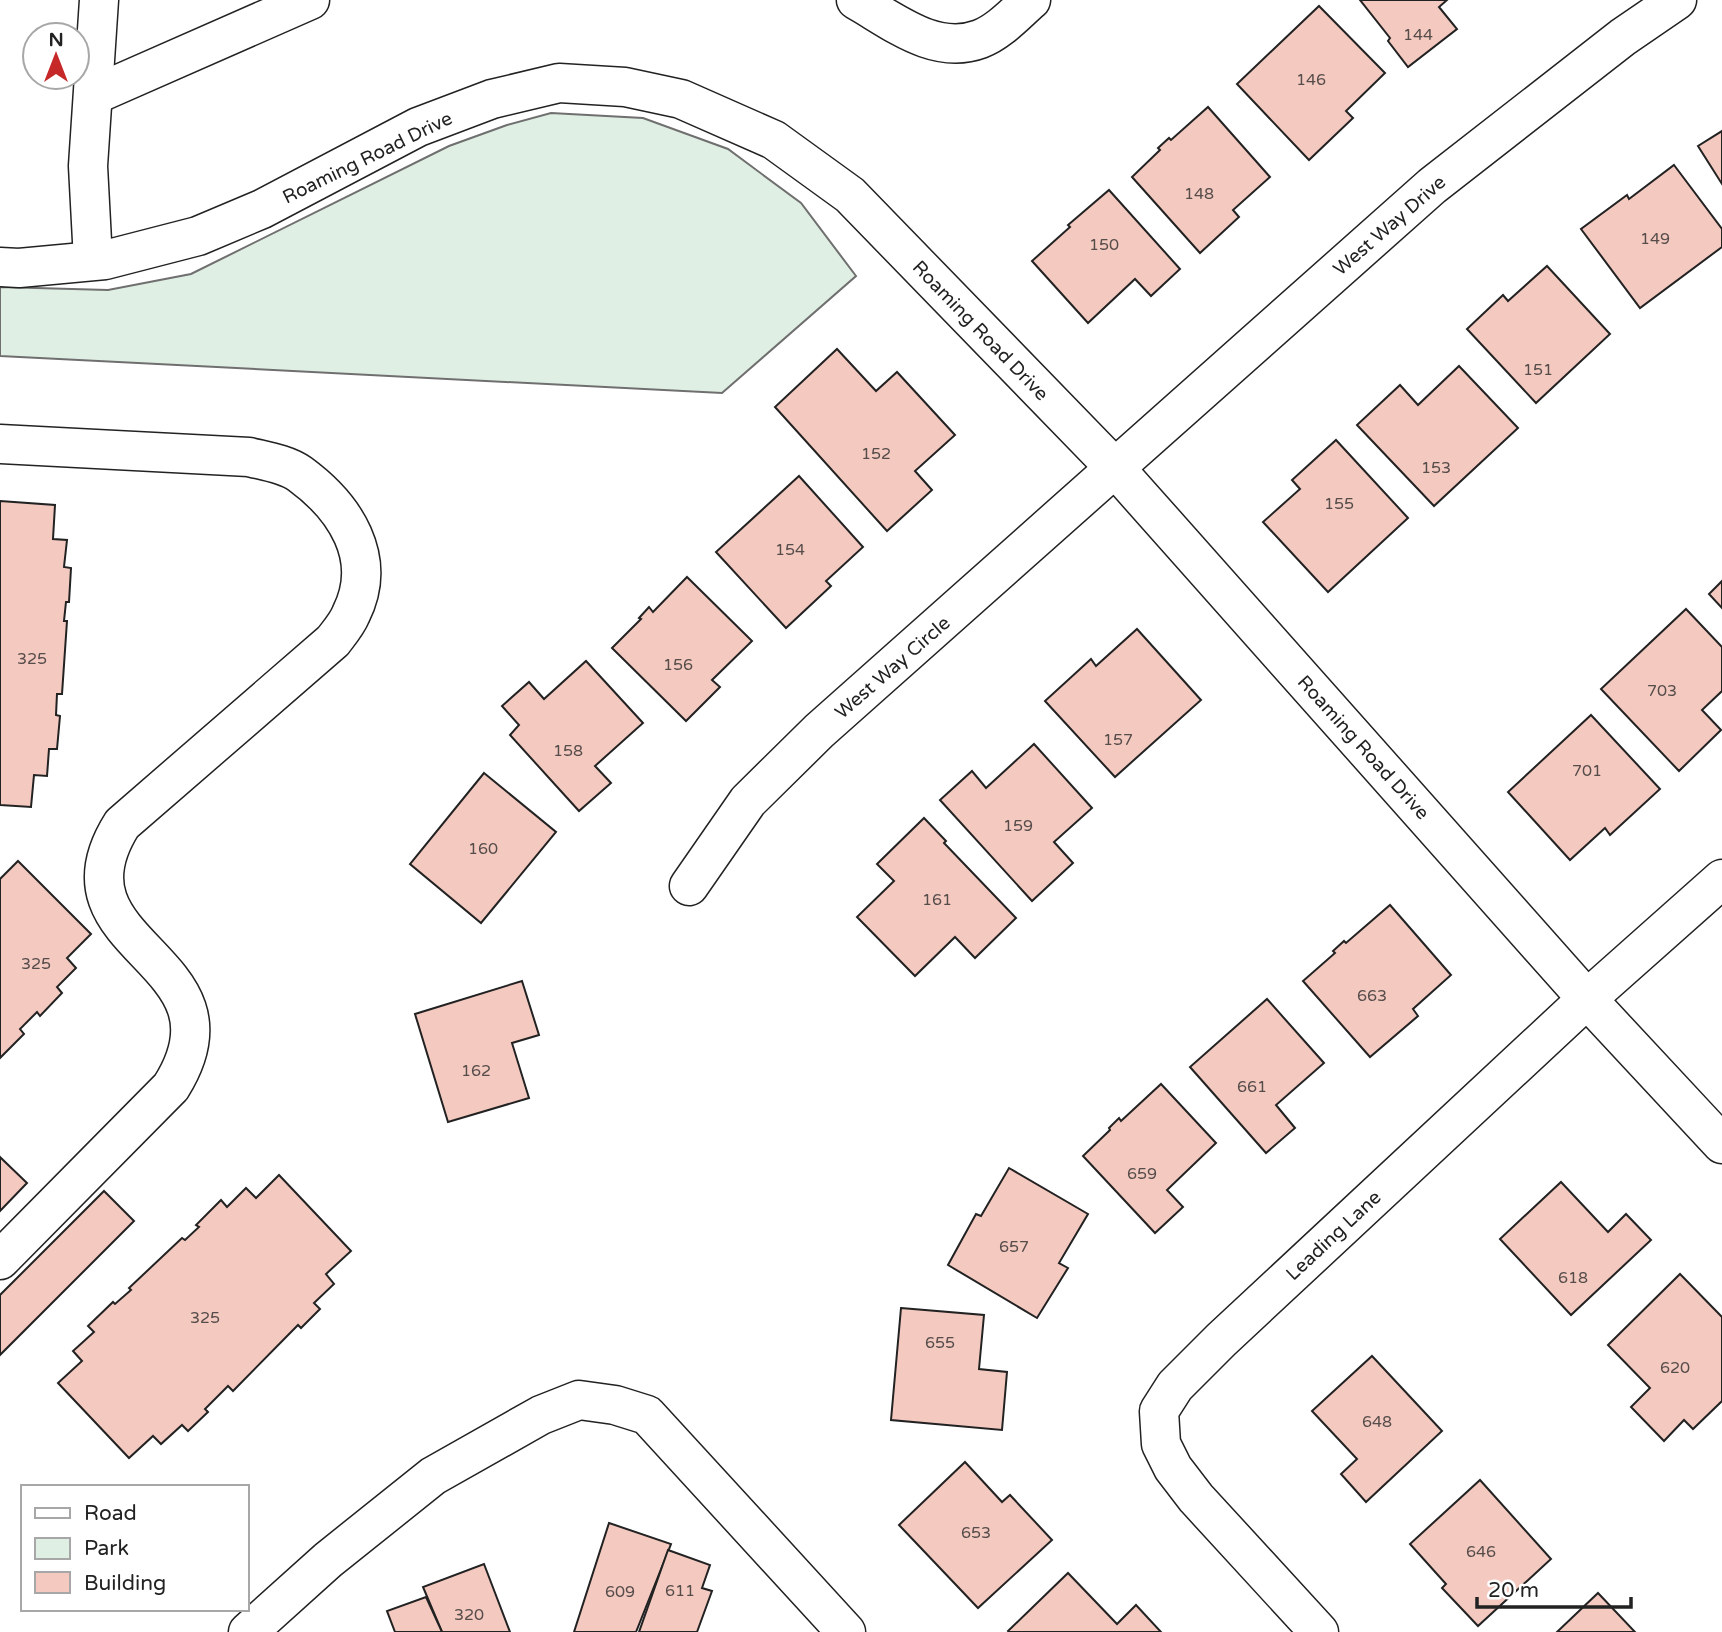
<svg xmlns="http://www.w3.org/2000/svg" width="1722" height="1632" viewBox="0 0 1722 1632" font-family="'Varela Round',sans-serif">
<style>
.green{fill:#e0efe3;stroke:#6f6f6f;stroke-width:2}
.building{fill:#f3c9c0;stroke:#222;stroke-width:2}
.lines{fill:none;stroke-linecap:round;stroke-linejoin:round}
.minor-casing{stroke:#222;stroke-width:41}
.minor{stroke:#fff;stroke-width:38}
.labels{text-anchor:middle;stroke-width:5;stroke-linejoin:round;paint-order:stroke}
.number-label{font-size:16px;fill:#564c4a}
.street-label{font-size:19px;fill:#222;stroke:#fff}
</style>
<rect width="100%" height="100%" fill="#fff"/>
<!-- green -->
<path class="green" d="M551 113 643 118 728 149 801 203 856 276 722 393 0 356V287L108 290 191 274 449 146 507 125Z"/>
<!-- building -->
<g class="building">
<path d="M1360 0H1447L1439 7 1457 29 1408 67 1388 41 1390 38Z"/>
<path d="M1319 6 1385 73 1346 111 1353 118 1309 160 1237 84Z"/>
<path d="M1208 107 1270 177 1233 210 1239 217 1200 253 1132 177 1160 150 1158 148 1169 138 1171 140Z"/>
<path d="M1722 131V184L1698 146Z"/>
<path d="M1674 165 1722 229V247L1640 308 1581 229 1627 195 1629 199Z"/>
<path d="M1109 190 1180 269 1151 296 1135 279 1088 323 1032 261 1070 227 1068 225Z"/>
<path d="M1547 266 1610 334 1536 403 1467 329 1503 295 1508 301Z"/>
<path d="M837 349 876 391 897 372 955 435 915 471 932 490 887 531 775 407Z"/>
<path d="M1459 366 1518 428 1434 506 1357 425 1400 385 1418 405Z"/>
<path d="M1336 440 1408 518 1328 592 1263 522 1300 489 1292 480Z"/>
<path d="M799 476 863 547 826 581 831 586 786 628 716 552Z"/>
<path d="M0 501 55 505 53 539 67 540 64 567 71 568 69 602H66L64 621H67L62 694H57L56 715 60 716 57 749H49L47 776 34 775 31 807 0 805Z"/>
<path d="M687 577 752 641 712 680 720 687 686 721 612 648 641 619 639 618 649 607 653 612Z"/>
<path d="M1722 581V608L1709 594Z"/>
<path d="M1686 609 1722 647V691L1702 710 1721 730 1679 771 1601 689Z"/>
<path d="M1137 629 1201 700 1115 777 1045 701 1091 659 1096 666Z"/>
<path d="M586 661 643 723 595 766 611 783 579 811 510 735 519 725 502 706 529 682 544 699Z"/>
<path d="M1591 715 1660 789 1610 835 1605 828 1570 860 1508 792Z"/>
<path d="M1034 744 1092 808 1054 842 1073 863 1032 901 940 800 972 771 986 788Z"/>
<path d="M484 773 556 832 481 923 410 864Z"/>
<path d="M924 818 946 841 944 843 1016 918 975 958 955 937 915 976 857 917 894 881 877 864Z"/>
<path d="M18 861 91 934 67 958 76 968 57 987 62 993 40 1016 37 1012 20 1029 24 1034 0 1058V879Z"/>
<path d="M1390 905 1451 975 1413 1009 1418 1016 1370 1057 1303 981 1335 953 1333 951 1344 941 1346 943Z"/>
<path d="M522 981 539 1035 512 1043 529 1098 448 1122 415 1014Z"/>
<path d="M1267 999 1324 1063 1276 1105 1295 1128 1266 1153 1190 1067Z"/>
<path d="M1161 1084 1216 1143 1167 1190 1183 1207 1155 1233 1083 1156 1110 1130 1109 1128 1119 1118 1121 1121Z"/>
<path d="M0 1157 27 1183 0 1211Z"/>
<path d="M1009 1168 1088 1214 1059 1263 1068 1268 1037 1318 948 1265 976 1214 981 1216Z"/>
<path d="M279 1175 351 1251 326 1274 334 1284 314 1303 320 1309 301 1328 298 1325 233 1391 228 1386 205 1409 208 1412 188 1431 182 1425 161 1444 153 1436 129 1458 58 1383 82 1361 73 1351 94 1332 88 1326 113 1302 115 1304 131 1290 129 1288 182 1238 185 1240 199 1227 196 1225 221 1200 227 1207 246 1188 256 1198Z"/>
<path d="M1561 1182 1608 1232 1626 1214 1651 1240 1571 1315 1500 1239Z"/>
<path d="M104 1191 134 1221 0 1355V1295Z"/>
<path d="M1680 1274 1722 1317V1401L1693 1429 1684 1420 1664 1441 1631 1407 1650 1388 1608 1345Z"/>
<path d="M901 1308 984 1315 979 1369 1007 1372 1002 1430 891 1420Z"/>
<path d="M1372 1356 1442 1431 1366 1502 1341 1474 1357 1459 1312 1411Z"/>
<path d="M965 1462 1002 1502 1010 1495 1052 1540 978 1608 899 1525Z"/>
<path d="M1480 1480 1551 1559 1478 1626 1442 1588 1446 1584 1410 1544Z"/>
<path d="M609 1523 671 1544 636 1632H574Z"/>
<path d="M668 1550 710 1565 702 1588 712 1591 697 1632H639Z"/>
<path d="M484 1564 510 1632H442L423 1587Z"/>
<path d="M1068 1573 1117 1624 1136 1605 1161 1632H1009L1008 1631Z"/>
<path d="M1598 1593 1635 1632H1557Z"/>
<path d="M426 1597 442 1632H395L387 1611Z"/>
</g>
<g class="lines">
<!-- minor casing -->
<g class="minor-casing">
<g id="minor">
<path d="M856 0C893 21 935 56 980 39 999 32 1016 13 1031 0"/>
<path d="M94 95 310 0"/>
<path d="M93 260 88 166 99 0"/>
<path d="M0 267 19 268 105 260 198 236 262 209 418 127 492 99 559 83 625 87 681 99 774 140 850 195 1116 469 1587 999 1722 1144"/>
<path d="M0 444 249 457C265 461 286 464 300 474 345 507 379 558 351 614 347 624 339 633 333 641L122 824C43 949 253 957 171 1087L0 1260"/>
<path d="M689 886 748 801 819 731 1432 186 1623 37 1677 0"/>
<path d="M248 1632 328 1560 433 1476 541 1415 579 1400 615 1405 647 1415 846 1632"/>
<path d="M1319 1632 1196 1498 1173 1468 1161 1444 1159 1411 1175 1386 1221 1340 1587 999 1722 879"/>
</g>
</g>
<!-- minor -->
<use href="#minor" class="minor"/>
</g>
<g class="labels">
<!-- number labels -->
<g class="number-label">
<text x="1418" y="40">144</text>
<text x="1311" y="85">146</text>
<text x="1199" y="199">148</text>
<text x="1655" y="244">149</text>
<text x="1104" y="250">150</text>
<text x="1538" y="375">151</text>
<text x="876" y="459">152</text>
<text x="1436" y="473">153</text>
<text x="1339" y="509">155</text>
<text x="790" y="555">154</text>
<text x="32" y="664">325</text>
<text x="678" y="670">156</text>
<text x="1662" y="696">703</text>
<text x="1118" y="745">157</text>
<text x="568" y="756">158</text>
<text x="1587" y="776">701</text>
<text x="1018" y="831">159</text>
<text x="483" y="854">160</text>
<text x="937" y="905">161</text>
<text x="36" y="969">325</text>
<text x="1372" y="1001">663</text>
<text x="476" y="1076">162</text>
<text x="1252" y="1092">661</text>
<text x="1142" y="1179">659</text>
<text x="1014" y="1252">657</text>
<text x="1573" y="1283">618</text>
<text x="205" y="1323">325</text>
<text x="940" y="1348">655</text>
<text x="1675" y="1373">620</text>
<text x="1377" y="1427">648</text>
<text x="976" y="1538">653</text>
<text x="1481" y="1557">646</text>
<text x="680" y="1596">611</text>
<text x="620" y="1597">609</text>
<text x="469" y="1620">320</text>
</g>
<!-- street labels -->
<g class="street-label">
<text transform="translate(367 157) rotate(-26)" y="7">Roaming Road Drive</text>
<text transform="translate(1389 225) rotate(-41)" y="7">West Way Drive</text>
<text transform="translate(981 330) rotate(46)" y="7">Roaming Road Drive</text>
<text transform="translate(892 667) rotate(-41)" y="7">West Way Circle</text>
<text transform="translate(1364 747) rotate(48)" y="7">Roaming Road Drive</text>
<text transform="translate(1333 1235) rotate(-43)" y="7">Leading Lane</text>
</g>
</g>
<!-- legend -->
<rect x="21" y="1485" width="228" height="126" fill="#ffffff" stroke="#a7a7a7" stroke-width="2"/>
<rect x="35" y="1508" width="35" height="10" fill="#ffffff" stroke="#a7a7a7" stroke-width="2"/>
<text x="84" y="1520" font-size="21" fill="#222222">Road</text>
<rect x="35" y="1538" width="35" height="21" fill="#e0efe3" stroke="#a7a7a7" stroke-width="2"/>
<text x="84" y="1555" font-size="21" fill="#222222">Park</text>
<rect x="35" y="1572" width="35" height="21" fill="#f3c9c0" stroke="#a7a7a7" stroke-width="2"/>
<text x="84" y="1590" font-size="21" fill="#222222">Building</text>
<!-- north arrow -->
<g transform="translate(56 56)"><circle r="33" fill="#ffffff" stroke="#a7a7a7" stroke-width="2"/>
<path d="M0-5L12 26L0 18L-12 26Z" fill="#c62828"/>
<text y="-10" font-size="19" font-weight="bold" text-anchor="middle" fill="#222222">N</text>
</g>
<!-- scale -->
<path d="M1477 1597v10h154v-10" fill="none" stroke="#222222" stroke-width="3.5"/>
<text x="1488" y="1597" font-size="21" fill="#222222" stroke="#ffffff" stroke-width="5" paint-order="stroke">20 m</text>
</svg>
